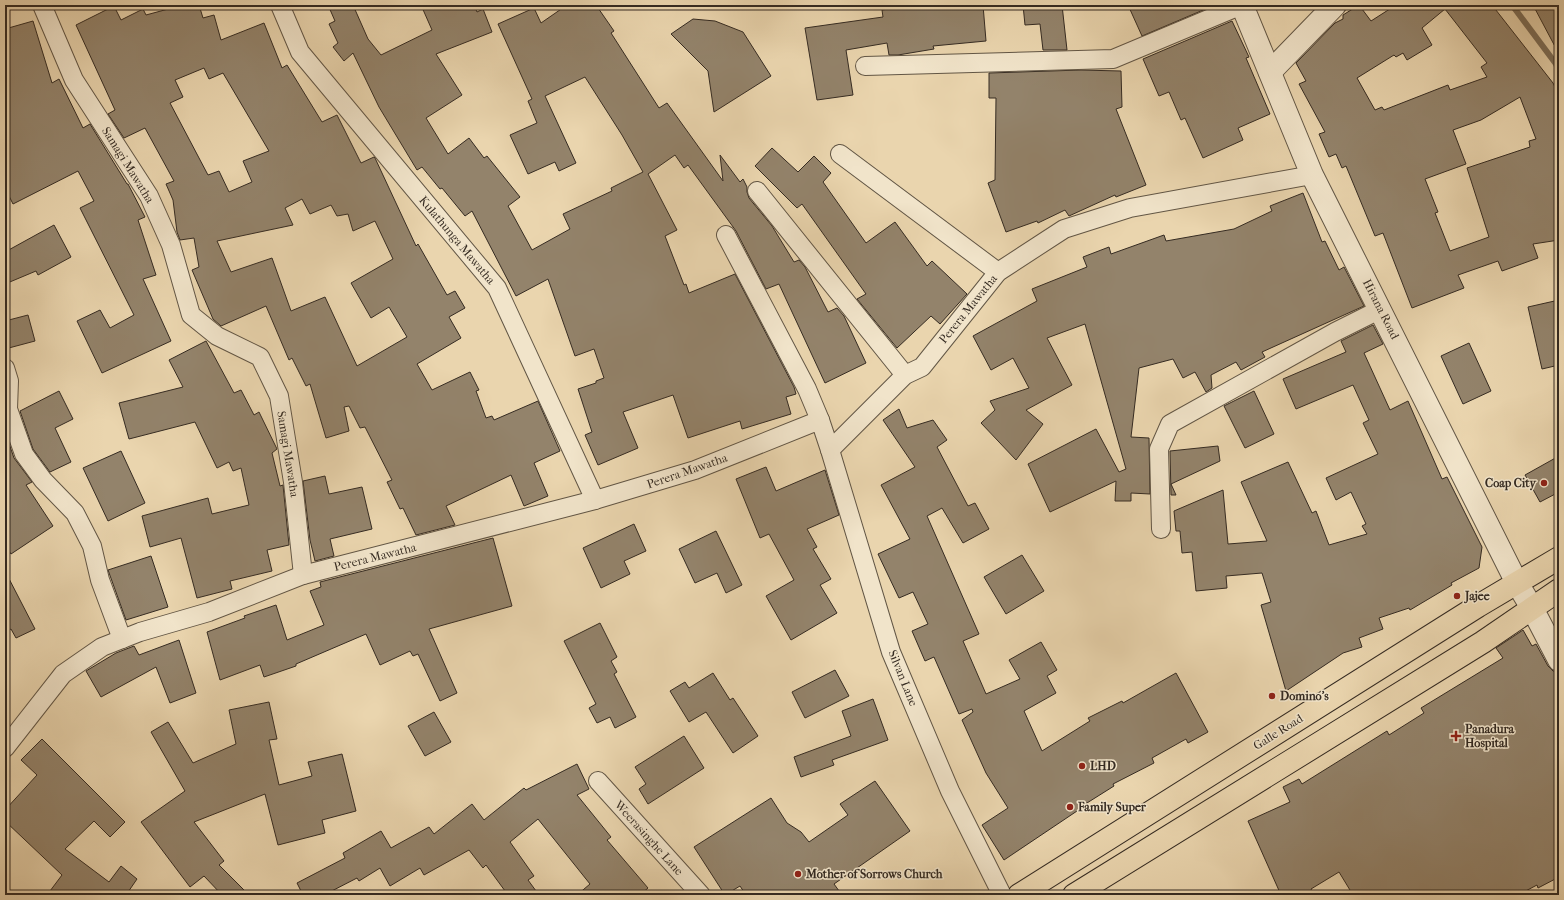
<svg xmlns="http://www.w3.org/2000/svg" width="1564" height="900" viewBox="0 0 1564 900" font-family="'IM FELL French Canon',serif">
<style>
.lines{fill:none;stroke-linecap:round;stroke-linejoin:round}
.stream{stroke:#7c6e59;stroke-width:6}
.building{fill:#93836b;stroke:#352b22;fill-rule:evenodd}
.minor-casing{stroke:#625645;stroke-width:20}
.tertiary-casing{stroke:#625645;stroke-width:24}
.trunk-casing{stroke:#352b22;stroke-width:24}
.minor{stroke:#f1e4ca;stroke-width:18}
.tertiary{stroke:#f1e4ca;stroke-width:22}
.trunk{stroke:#ead5ae;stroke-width:22}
.poi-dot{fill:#8f2418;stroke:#f1e4ca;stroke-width:1.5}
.labels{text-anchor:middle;stroke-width:3;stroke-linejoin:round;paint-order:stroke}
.street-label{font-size:12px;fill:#352b22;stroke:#f1e4ca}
.poi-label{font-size:12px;font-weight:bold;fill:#352b22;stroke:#f1e4ca;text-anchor:start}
</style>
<rect width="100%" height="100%" fill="#ead5ae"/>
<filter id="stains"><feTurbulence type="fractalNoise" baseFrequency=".005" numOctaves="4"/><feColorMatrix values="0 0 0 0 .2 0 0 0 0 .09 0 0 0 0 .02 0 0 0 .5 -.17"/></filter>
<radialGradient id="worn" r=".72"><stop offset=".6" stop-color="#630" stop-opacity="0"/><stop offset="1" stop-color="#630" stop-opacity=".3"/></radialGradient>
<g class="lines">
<!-- stream -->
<path class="stream" d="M1512 5 1556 64 1559 71"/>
</g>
<!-- building -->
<g class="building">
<path d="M183 5H199L203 18 214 15 221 40 264 23 282 68 287 65 322 122 337 115 361 163 374 157 375 158 416 246 418 244 447 295 455 291 465 308 449 317 461 338 417 364 432 390 470 372 479 390 476 391 486 418 492 416 494 420 538 401 560 451 534 463 548 496 524 506 511 475 446 506 455 525 416 535 403 508 400 509 387 482 392 480 365 427 360 428 349 406 344 407 349 431 326 438 310 384 306 386 292 358 289 360 266 306 221 326 213 319 192 270 199 267 194 238 180 240 177 232 173 200 166 184 174 181 145 128 124 138 108 114 115 110 76 25 114 6 121 20 143 9 146 15ZM204 68 209 79 223 73 269 151 243 161 252 182 229 192 219 171 208 175 170 103 183 97 175 80ZM302 199 310 214 331 205 337 216 348 214 353 231 375 221 393 259 351 283 371 318 389 307 407 337 357 366 325 297 291 311 272 258 231 272 217 241 293 225 285 208Z"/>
<path d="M328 5H353L368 39 381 55 432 30 421 5H474L477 12 483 9 492 32 436 54 462 95 426 118 448 154 469 138 484 158 487 156 520 197 508 206 532 250 570 229 563 214 612 191 611 188 643 172 622 135 585 77 545 96 576 163 559 171 555 162 528 174 510 135 537 123 528 101 532 99 498 24 534 8 541 23 567 5H596L614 31 611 33 659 108 667 103 723 181 720 155 740 182 743 179 747 187V192L749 198 772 226 794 262 799 260 805 267 828 312 837 308 844 316 866 363 825 383 779 284 766 289 736 231 688 165 684 168 675 155 648 174 677 230 665 236 684 285 686 284 689 293 735 274 794 387 796 394 786 397 791 414 742 429 740 421 688 438 673 395 623 412 638 448 598 465 585 435 592 432 578 389 596 383V381L604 378 594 349 575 356 548 279 516 296 472 211 465 216 442 188 440 189 422 167 417 170 379 107 353 53 344 61 333 47 338 43 329 24 335 21Z"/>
<path d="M914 5H983L986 41 933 46 934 49 898 55H889L887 43 846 50 853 95 817 100 805 28 883 17 882 10Z"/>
<path d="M1023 5H1062L1067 50H1043L1040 24 1025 25Z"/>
<path d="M1128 5H1215L1142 36Z"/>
<path d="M1359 5 1371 21 1396 5H1492L1553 83 1559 95V240L1533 244 1538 258 1502 271 1498 261 1458 275 1464 288 1412 308 1383 233 1375 236 1346 166 1342 168 1336 154 1329 157 1319 134 1325 132 1299 84 1306 81 1296 63 1335 23 1343 19V15ZM1445 9 1487 63 1481 67 1487 77 1450 90 1448 85 1384 110 1382 107 1375 110 1357 78 1394 55 1396 57 1403 53 1407 60 1432 45 1422 28ZM1520 97 1536 139 1529 141 1530 147 1467 168 1489 237 1450 251 1435 213 1438 212 1425 179 1466 164 1453 130 1481 120Z"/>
<path d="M1533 5H1559V54Z"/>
<path d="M693 19 715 21 743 32 771 76 714 112 708 71 671 34Z"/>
<path d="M33 21 52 83 59 79 83 128 90 124 127 184H128L145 217 138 220 156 275 143 279 171 341 102 373 77 321 100 310 110 328 134 315 80 208 94 201 78 171 13 204 5 188V29Z"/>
<path d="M1232 21 1249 57 1246 58 1270 114 1238 128 1243 140 1203 158 1185 118 1181 120 1169 92 1159 96 1143 59Z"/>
<path d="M1081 70 1121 71 1122 107 1116 109 1146 185 1116 197 1115 195 1069 216 1065 210 1038 223 1037 221 1006 232 988 183 995 180 996 98H989V73Z"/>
<path d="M772 148 798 172 814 156 831 173 823 182 866 243 895 222 927 266 932 261 967 294 940 324 931 316 897 348 857 299 866 294 802 204 797 208 755 166Z"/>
<path d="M1303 193 1322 242 1325 241 1339 270 1344 267 1364 306 1262 352 1265 357 1241 370 1236 362 1211 375 1212 388 1206 392 1195 372 1183 378 1173 359 1139 368 1131 437 1149 438 1150 494 1131 493V501H1115L1116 481 1050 512 1028 464 1096 429 1119 472 1126 469 1085 324 1047 338 1072 385 1026 410 1043 424 1016 460 981 423 995 410 990 401 1029 388 1013 358 991 370 973 336 1037 301 1032 289 1087 267 1083 257 1109 247 1111 254 1164 235 1166 241 1234 229 1272 211 1270 206Z"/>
<path d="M54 225 71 257 38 275 36 271 5 284V252Z"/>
<path d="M1559 300V365L1542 369 1528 307Z"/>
<path d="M28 315 35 341 5 349V321Z"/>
<path d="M1373 325 1383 344 1364 353 1390 410 1408 401 1442 479 1447 477 1482 547 1479 568 1451 583 1452 585 1410 610 1409 608 1379 618 1383 629 1359 638 1362 647 1343 653 1286 691 1261 605 1271 602 1262 573 1226 576 1227 588 1196 591 1192 552 1182 553 1180 531H1176L1174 511 1223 490 1228 544 1267 541 1241 482 1288 462 1312 513 1316 511 1329 545 1367 534 1362 526 1366 524 1351 492 1336 500 1326 478 1378 454 1363 423 1369 420 1353 385 1296 409 1283 379 1346 352 1341 341Z"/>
<path d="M206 341 234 393 241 390 254 415 259 412 277 449 272 453 280 486 283 485 289 545 267 550 272 571 230 581 232 589 197 598 181 538 150 547 142 516 208 498 212 514 249 505 241 468 233 471 229 462 217 468 195 422 129 439 119 403 183 387 169 360Z"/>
<path d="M1469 343 1491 391 1463 404 1441 356Z"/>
<path d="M59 391 73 419 55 428 71 462 50 472 33 449 20 411Z"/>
<path d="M1254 391 1274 434 1245 448 1224 406Z"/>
<path d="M899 409 907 428 933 420 947 440 937 447 968 506 975 503 989 529 963 543 942 508 927 516 979 634 963 641 986 694 1020 679 1009 660 1041 642 1057 670 1047 676 1056 693 1024 711 1042 751 1090 721 1088 718 1122 701 1123 703 1176 673 1208 732 1188 743 1186 739 1152 758 1154 763 1113 784 1114 786 1079 808 1080 809 1004 860 982 825 1008 808 986 773 962 720 973 712 972 709 959 714 934 657 925 661 912 631 928 624 913 592 899 598 878 554 910 539 881 485 915 467 883 420Z"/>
<path d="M5 432 14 458 32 482 26 485 53 526 11 554 5 545Z"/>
<path d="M1218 446 1220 461 1171 484 1176 495H1171L1170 451Z"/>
<path d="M121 451 145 503 108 521 83 468Z"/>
<path d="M1559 456V492L1540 502 1525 475Z"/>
<path d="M766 467 776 491 825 470 839 515 807 529 817 547 813 549 831 579 820 585 837 613 791 640 766 596 794 580 769 534 760 538 736 479Z"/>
<path d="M325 476 329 494 362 487 372 529 330 539 334 556 315 561 310 540 303 481Z"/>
<path d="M634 524 646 551 624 561 630 574 601 588 583 548Z"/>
<path d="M716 531 742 585 726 593 717 573 695 583 679 549Z"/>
<path d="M493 538 512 606 429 629 457 693 440 701 418 654 413 656 410 651 380 665 366 634 296 664V666L264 677 260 665 220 680 207 632 245 618 244 616 276 605 287 640 324 625 310 591 321 587 320 582Z"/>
<path d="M1022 555 1044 591 1006 614 984 577Z"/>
<path d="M151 556 168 607 126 620 108 570Z"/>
<path d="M5 571 35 629 16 638 11 629 5 632Z"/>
<path d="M600 623 617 657 611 661 617 672 614 674 636 717 615 728 610 717 597 723 589 708 596 704 564 641Z"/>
<path d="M1523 630 1532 646 1536 644 1548 666 1553 671 1559 672V877L1538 888 1537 885 1518 895H1353L1339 872 1311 889 1314 895H1281L1248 821 1290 802 1283 787 1299 779 1302 784 1387 731 1389 735 1424 713 1421 708 1503 658 1496 648Z"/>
<path d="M179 640 196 693 170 703 156 667 101 697 86 671 116 653 134 646 139 655Z"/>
<path d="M835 670 849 696 805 718 792 692Z"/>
<path d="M713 673 730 700 733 698 758 736 733 753 706 712 689 722 670 691 685 682 689 688Z"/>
<path d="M873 699 888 740 832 760 834 765 801 777 794 757 851 736 842 711Z"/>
<path d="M269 702 277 739 269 740 279 785 312 776 308 762 342 754 356 811 322 820 325 833 278 845 265 794 194 822 224 861 219 865 249 895H222L204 876 190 887 141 822 185 791 151 732 168 722 193 763 236 744 229 710Z"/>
<path d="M434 712 451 742 425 756 408 726Z"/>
<path d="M684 736 704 768 648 804 639 789 646 784 635 767Z"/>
<path d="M42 739 125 822 110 837 94 821 65 849 109 882 121 866 137 879 126 895H47L62 875 5 821V810L37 775 21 760Z"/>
<path d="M577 764 589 789 577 795 611 837 607 840 648 888 640 895H577L590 884 538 819 510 842 534 876 528 880 539 895H508L486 865 483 868 469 850 424 875 420 868 390 886 380 868 359 881 357 878 324 895H303L297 883 345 858 343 853 381 831 391 848 429 827 434 834 472 804 484 820 524 788 526 790Z"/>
<path d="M875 781 910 831 834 884 842 895H746L740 886 725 895 694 847 771 798 787 823 801 832 809 842 848 815 840 804Z"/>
</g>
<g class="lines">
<!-- minor casing -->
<g class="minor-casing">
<g id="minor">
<path d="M42 5 74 80 149 196 171 245 191 315 217 336 260 357 279 396 293 482 303 575"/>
<path d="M280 5 300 52 497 288 595 500"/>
<path d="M865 66 1113 59 1242 5"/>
<path d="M840 154 998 272"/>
<path d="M757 191 905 375"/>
<path d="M726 235 807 389 820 420"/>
<path d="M5 368 9 381 8 409 24 454 43 480 75 513 92 546 100 580 122 639"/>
<path d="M830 450 891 652 950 791 1002 895"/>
<path d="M1161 529 1159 449 1170 424 1335 332 1381 309"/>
<path d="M5 748 63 674 102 647 140 632 209 612 303 575 595 500 695 470 820 420 830 450 905 375 922 367 998 272 1064 229 1130 208 1312 175"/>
<path d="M598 781 701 895"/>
</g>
</g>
<!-- tertiary casing -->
<g class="tertiary-casing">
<g id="tertiary">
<path d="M1242 5 1312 175 1517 583 1532 608 1559 660"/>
<path d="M1270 72 1335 5"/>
</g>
</g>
<!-- trunk casing -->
<g class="trunk-casing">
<g id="trunk">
<path d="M1019 895 1478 606 1559 558"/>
<path d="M1074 895 1483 642 1559 590"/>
</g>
</g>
<!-- minor -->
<use href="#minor" class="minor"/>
<!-- tertiary -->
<use href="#tertiary" class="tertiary"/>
<!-- trunk -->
<use href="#trunk" class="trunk"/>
</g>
<!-- markers -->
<g class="poi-dot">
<circle cx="1544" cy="483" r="4"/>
<circle cx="1457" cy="596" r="4"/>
<circle cx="1272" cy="696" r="4"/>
<path d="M1454 730h4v4h4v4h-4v4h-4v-4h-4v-4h4z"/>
<circle cx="1082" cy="766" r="4"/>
<circle cx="1070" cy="807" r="4"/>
<circle cx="798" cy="874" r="4"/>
</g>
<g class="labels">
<!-- street labels -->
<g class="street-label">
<text transform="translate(128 165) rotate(58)" y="4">Samagi Mawatha</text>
<text transform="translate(457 240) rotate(50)" y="4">Kulathunga Mawatha</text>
<text transform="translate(968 309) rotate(-51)" y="4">Perera Mawatha</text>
<text transform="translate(1381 309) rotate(63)" y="4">Hirana Road</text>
<text transform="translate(288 454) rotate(81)" y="4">Samagi Mawatha</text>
<text transform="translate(687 471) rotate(-19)" y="4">Perera Mawatha</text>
<text transform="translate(375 557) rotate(-14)" y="4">Perera Mawatha</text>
<text transform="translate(903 678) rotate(68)" y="4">Silvan Lane</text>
<text transform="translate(1278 732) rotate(-32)" y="4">Galle Road</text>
<text transform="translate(649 838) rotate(48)" y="4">Weerasinghe Lane</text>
</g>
<!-- poi labels -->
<g class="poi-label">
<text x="1536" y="487" text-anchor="end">Coap City</text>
<text x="1465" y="600">Jajee</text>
<text x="1280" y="700">Domino's</text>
<text x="1465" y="733">Panadura<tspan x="1465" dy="14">Hospital</tspan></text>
<text x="1090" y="770">LHD</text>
<text x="1078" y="811">Family Super</text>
<text x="806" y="878">Mother of Sorrows Church</text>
</g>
</g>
<!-- margin -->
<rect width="1564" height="900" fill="none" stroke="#ead5ae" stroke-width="20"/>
<rect x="6" y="6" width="1552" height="888" fill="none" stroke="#352b22" stroke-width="2"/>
<rect x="10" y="10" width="1544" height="880" fill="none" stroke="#352b22"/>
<rect width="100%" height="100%" filter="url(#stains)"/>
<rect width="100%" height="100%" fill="url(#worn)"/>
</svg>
